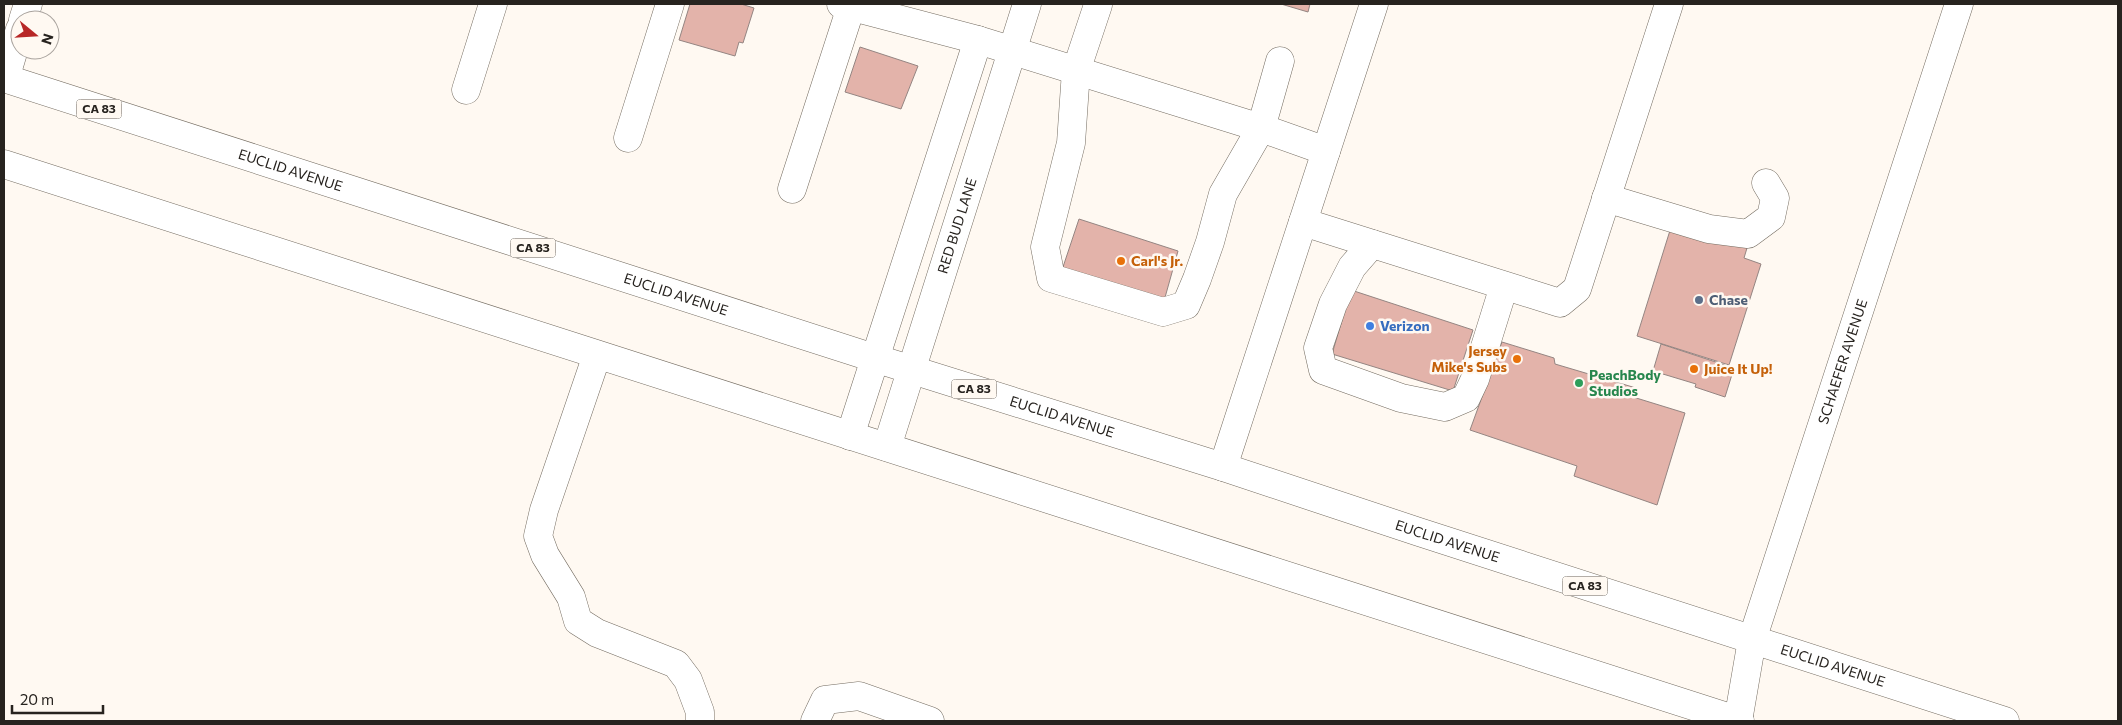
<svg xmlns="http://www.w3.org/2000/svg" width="2122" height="725" viewBox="0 0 2122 725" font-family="Commissioner,sans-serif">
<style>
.building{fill:#e3b3aa;stroke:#948582}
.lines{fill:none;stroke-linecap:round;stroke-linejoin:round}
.minor-casing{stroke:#746c61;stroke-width:29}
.major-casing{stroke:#746c61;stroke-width:29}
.minor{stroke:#fff;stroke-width:28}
.major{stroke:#fff;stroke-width:28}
.food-dot{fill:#e8710a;stroke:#fff9f2;stroke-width:2}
.service-dot{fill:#5c6f8a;stroke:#fff9f2;stroke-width:2}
.shop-dot{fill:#3f7fe0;stroke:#fff9f2;stroke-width:2}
.leisure-dot{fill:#2e9e5b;stroke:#fff9f2;stroke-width:2}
.labels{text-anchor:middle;stroke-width:5;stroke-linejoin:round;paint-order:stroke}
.shield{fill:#fff9f2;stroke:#68635e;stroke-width:1}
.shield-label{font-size:12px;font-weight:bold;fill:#27231f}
.street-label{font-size:14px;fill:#27231f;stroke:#fff9f2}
.food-label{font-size:14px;font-weight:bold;fill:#c56008;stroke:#fff9f2;text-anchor:start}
.service-label{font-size:14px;font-weight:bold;fill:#4e5e75;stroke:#fff9f2;text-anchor:start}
.shop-label{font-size:14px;font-weight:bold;fill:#366cbe;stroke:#fff9f2;text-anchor:start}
.leisure-label{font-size:14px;font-weight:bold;fill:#27864d;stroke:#fff9f2;text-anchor:start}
</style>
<rect width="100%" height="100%" fill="#fff9f2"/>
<!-- building -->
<g class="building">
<path d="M690 4H741L754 8 743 43 739 42 735 56 679 40Z"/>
<path d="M1281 4H1310L1308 12Z"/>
<path d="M860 47 918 66 901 109 845 92Z"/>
<path d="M1079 219 1178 251 1164 301 1062 270Z"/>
<path d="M1672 224 1747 248 1744 258 1761 264 1729 365 1637 336Z"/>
<path d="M1351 290 1473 330 1453 391 1332 354Z"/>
<path d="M1502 342 1554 358 1555 364 1636 388 1633 397 1685 413 1657 505 1574 476 1577 466 1470 430Z"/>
<path d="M1661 344 1734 368 1725 397 1695 387 1696 384 1653 371Z"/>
</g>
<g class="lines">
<!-- minor casing -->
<g class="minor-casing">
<g id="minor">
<path d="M841 4 978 40 1261 128 1326 151"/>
<path d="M1098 5 1076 71 1071 143 1045 247 1051 278 1163 312 1186 305 1197 279 1210 242 1223 194 1261 128 1280 61"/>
<path d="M23 20 28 4"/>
<path d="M5 79 20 29"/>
<path d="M466 90 493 4"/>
<path d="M628 138 670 4"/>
<path d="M792 189 851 7"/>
<path d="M1606 198 1709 229 1748 234 1771 217 1775 198 1766 183"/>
<path d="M1303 222 1560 303 1577 289 1669 4"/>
<path d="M1372 244 1352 267 1333 304 1318 348 1323 370 1401 398 1445 407 1466 398 1475 379 1504 286"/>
<path d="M597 355 544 510 538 536 545 555 571 597 578 621 597 633 676 664 688 680 700 712V721"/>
<path d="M850 436 978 40"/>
<path id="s1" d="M887 447 1027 4"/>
<path d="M1223 467 1374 4"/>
<path d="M815 721 825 700 859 696 930 721"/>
<path id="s2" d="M1738 721 1752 640 1959 4"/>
</g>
</g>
<!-- major casing -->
<g class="major-casing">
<g id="major">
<path id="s3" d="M4 78 874 358 1223 467 1419 532 2005 721"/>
<path d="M4 164 1740 721"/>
</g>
</g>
<!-- minor -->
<use href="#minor" class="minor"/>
<!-- major -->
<use href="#major" class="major"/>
</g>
<!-- markers -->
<g class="food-dot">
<circle cx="1121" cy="261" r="5"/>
<circle cx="1517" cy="359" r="5"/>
<circle cx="1694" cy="369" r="5"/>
</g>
<circle class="service-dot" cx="1699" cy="300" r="5"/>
<circle class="shop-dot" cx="1370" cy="326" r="5"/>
<circle class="leisure-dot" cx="1579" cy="383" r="5"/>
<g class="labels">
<!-- shield labels -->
<g class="shield">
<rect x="76.5" y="99.5" width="45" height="19" rx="4"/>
<rect x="510.5" y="238.5" width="45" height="19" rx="4"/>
<rect x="951.5" y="379.5" width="45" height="19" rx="4"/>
<rect x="1562.5" y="576.5" width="45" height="19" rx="4"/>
</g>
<g class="shield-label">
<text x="99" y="113">CA 83</text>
<text x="533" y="252">CA 83</text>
<text x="974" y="393">CA 83</text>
<text x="1585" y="590">CA 83</text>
</g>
<!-- street labels -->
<g class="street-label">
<text dy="5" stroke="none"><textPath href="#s3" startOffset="301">EUCLID AVENUE</textPath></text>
<text dy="5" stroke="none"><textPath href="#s1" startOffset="232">RED BUD LANE</textPath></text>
<text dy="5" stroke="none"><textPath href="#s3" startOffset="706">EUCLID AVENUE</textPath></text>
<text dy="5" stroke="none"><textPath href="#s2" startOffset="375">SCHAEFER AVENUE</textPath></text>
<text dy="5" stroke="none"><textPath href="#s3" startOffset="1111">EUCLID AVENUE</textPath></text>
<text dy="5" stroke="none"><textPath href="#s3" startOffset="1516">EUCLID AVENUE</textPath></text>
<text dy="5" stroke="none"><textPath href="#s3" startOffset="1921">EUCLID AVENUE</textPath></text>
</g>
<!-- food labels -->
<g class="food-label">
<text x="1131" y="266">Carl's Jr.</text>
<text x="1507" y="356" text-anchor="end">Jersey<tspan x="1507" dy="16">Mike's Subs</tspan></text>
<text x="1704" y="374">Juice It Up!</text>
</g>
<!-- service labels -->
<g class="service-label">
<text x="1709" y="305">Chase</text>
</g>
<!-- shop labels -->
<g class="shop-label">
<text x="1380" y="331">Verizon</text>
</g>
<!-- leisure labels -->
<g class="leisure-label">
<text x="1589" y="380">PeachBody<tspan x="1589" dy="16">Studios</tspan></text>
</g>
</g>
<!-- border -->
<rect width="2122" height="725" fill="none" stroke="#27231f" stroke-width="10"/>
<!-- north arrow -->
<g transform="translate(35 35) rotate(108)"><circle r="24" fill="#fff9f2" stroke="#a9a39e"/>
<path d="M0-4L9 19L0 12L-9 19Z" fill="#b72727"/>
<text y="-8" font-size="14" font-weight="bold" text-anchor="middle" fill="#27231f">N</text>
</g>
<!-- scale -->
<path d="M12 705v8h91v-8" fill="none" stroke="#27231f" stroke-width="2.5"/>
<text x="20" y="705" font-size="15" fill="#27231f" stroke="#fff9f2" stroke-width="4" paint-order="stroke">20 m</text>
</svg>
